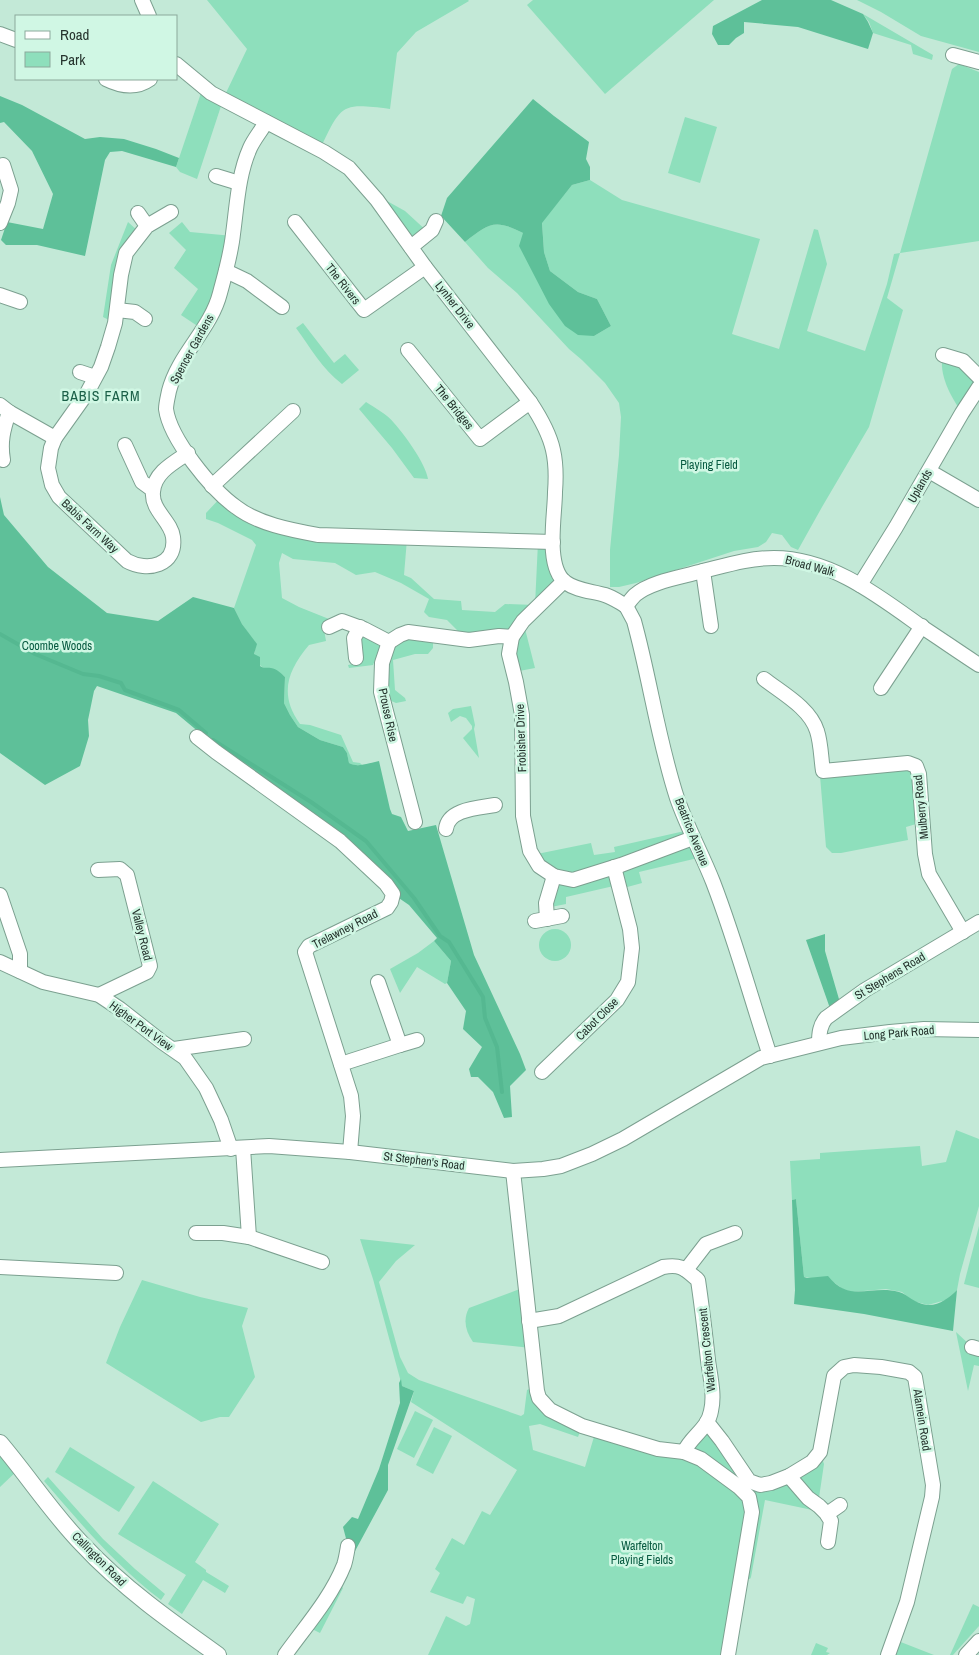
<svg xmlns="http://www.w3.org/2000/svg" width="979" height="1655" viewBox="0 0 979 1655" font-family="'Archivo Narrow',sans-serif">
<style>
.green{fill:#8edfbc}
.forest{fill:#5ec099}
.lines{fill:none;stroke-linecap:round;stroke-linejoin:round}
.stream{stroke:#55b891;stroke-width:4}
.minor-casing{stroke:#7ca090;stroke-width:16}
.tertiary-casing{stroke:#7ca090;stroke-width:18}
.minor{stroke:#fff;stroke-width:14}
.tertiary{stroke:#fff;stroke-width:16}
.labels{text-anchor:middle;stroke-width:5;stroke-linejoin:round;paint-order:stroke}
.street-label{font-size:12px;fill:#26342e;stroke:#d0f7e4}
.park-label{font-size:12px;fill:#075a40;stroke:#d0f7e4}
.neighbourhood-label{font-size:14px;letter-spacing:1px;fill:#1a5f47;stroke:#d0f7e4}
</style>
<rect width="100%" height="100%" fill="#c3e9d7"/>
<!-- green -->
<g class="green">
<path d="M207 0H468L469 1 416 32 397 53 390 109C341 103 342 104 321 147L224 97 247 49Z"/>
<path d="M533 0H714L605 94 527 5Z"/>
<path d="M857 0H979V52L921 36 881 12Z"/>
<path d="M863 14 933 55 932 60 913 54 911 45 873 33 869 22Z"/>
<path d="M959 64 979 72V241L900 253 887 298 903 310 869 427 822 507 798 550 791 547 782 535 772 533 766 542 758 547 734 551 636 583 619 587H610V550L619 455 621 417 619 403 605 383 582 360 569 349 517 293 488 268 465 242C488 224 494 218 523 233L594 336 611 326 597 299 578 292 550 271 544 252 542 222 572 185 590 180 622 200 760 239 732 334 779 349 814 229 818 230 827 264 807 331 865 351 887 284 894 254 900 253 952 69Z"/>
<path d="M203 87 223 100 197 179 180 172 176 167Z"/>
<path d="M685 117 717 127 700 183 668 173Z"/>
<path d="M378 196 405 211 429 233 412 244Z"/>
<path d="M128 222 140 233 126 253 115 323 103 317 111 265Z"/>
<path d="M182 222 190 232 233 236 202 329 181 315 198 289 174 268 186 250 169 233Z"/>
<path d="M303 323 334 363 345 354 359 370 342 384C323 370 310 347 296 328Z"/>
<path d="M943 355 979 377 962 413C951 397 938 374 943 355Z"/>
<path d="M366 402C375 408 387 414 394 423 404 434 426 464 428 479L414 478 392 448 359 409Z"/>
<path d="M222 496 265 522 407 539 404 575 411 578 434 599 461 601 462 610 495 612 505 604 535 605 538 542H553L564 581 523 621 535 668 514 672 512 637 459 639 458 631 447 620 429 617 424 612 429 599 401 583 375 572 356 575 335 563 293 559 282 553 279 563 282 598 299 607 329 619 323 624 326 641 309 645C287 671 279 695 300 724L310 725 341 735 353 762 360 763 362 765H353L349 763 347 753 343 747 320 740 298 727 290 715 284 703 285 677C275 667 266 671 261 666 258 664 256 658 254 655L256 644 242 624 234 608 256 545 252 540 218 523 206 519V513Z"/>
<path d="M364 633 378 644 380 648 373 665 349 668 348 665 363 662 360 639Z"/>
<path d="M400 635 433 636V648L428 654H415L393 660 395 690 405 698 406 701 396 703 382 697 389 642Z"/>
<path d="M471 706 475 725 474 729 479 758 463 738 472 729V726L466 718 460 716 451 722 448 713 453 709Z"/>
<path d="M916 766 923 822 906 827 908 840 841 853H832L826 847 820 776Z"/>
<path d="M689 830 702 857 639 872 642 883 620 889 618 885 566 897V904L546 908 554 877 532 855 591 843 594 855 615 852 614 847Z"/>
<circle cx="555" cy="945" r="16"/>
<path d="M434 941 451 961 447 983 445 984 417 967 400 993 390 969 418 953Z"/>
<path d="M956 1130 979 1139V1206L960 1274 957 1290 946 1300 928 1305 913 1301 902 1292 886 1289 852 1292 843 1289 832 1281 804 1277 796 1199 792 1200 790 1161 820 1159V1153L920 1146 922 1166 946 1162Z"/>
<path d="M979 1226V1288L964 1284Z"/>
<path d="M360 1239 415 1245 396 1261 379 1282 400 1357 408 1373 419 1380 521 1416 524 1414 527 1390 536 1386 537 1391 582 1426 578 1437 540 1424 529 1426 533 1450 585 1467 596 1430 684 1452 707 1422 760 1485 820 1452 824 1464 817 1511 765 1500 751 1577 750 1579 742 1577 727 1655H428L446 1616 466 1626 470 1624 475 1599 467 1596 463 1604 430 1592 440 1573 435 1569 452 1538 464 1545 482 1511 490 1515 517 1470 411 1402 414 1391 402 1386 373 1279Z"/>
<path d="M142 1280 200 1297 248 1308 242 1326 255 1377 229 1417H220L201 1422 106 1363 120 1327Z"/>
<path d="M525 1287 531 1348 473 1342C465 1331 463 1319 469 1308Z"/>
<path d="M956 1332 972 1347 979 1349V1366L974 1365 968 1391Z"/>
<path d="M415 1411 433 1420 414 1458 397 1449Z"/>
<path d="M434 1427 452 1436 433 1474 416 1465Z"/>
<path d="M0 1443 21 1467 0 1487Z"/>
<path d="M70 1447 135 1487 119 1512 55 1472Z"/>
<path d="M48 1477 103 1539 135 1569 165 1594 161 1600C116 1566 81 1524 44 1481Z"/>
<path d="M153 1481 219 1524 195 1562 206 1570V1572L229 1586 225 1593 203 1580 182 1614 168 1604 186 1575 118 1534Z"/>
<path d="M340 1585 343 1588 320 1633 306 1626Z"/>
<path d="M973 1604 979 1607V1626L953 1655H950Z"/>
<path d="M893 1639 934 1655H888Z"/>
<path d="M816 1643 828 1648 826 1652 830 1653 827 1655H811Z"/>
</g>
<!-- forest -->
<g class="forest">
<path d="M762 0H831L863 14 868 22 873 33 868 49 798 27 744 22V33L736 38 729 45H718L712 34 713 26Z"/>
<path d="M0 96 22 105 85 139 100 137 124 139 156 149 179 158 176 167 122 151 110 152 105 160 85 256 37 245H6L1 240 7 222 43 229 53 194 32 151 4 122 0 123Z"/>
<path d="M533 99 554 116 589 142 586 159 590 167V180L572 185 542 223 544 252 550 271 578 292 597 299 611 326 594 336 578 335 565 326 549 304 519 246 523 233C494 218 488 224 465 242L441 216 447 198Z"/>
<path d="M0 497 4 515 48 567 107 613 158 621 193 597 234 608 242 624 257 644 254 654 260 657V666C265 669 266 667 271 668 277 669 281 673 285 677L284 703 290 715 298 727 320 740 343 747 347 753 349 763C358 768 369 763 379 761L390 809 392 814 401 817 408 831 436 825 474 955 520 1054 526 1070 510 1086 512 1117 504 1118 493 1092 478 1077H471L469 1069 482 1047 463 1029 466 1011 447 983 451 961 434 941 437 938 409 905 393 894 176 713 97 686 94 691 88 720 89 736 80 766 45 785 0 753Z"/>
<path d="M825 934V951L841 1006 832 1014 806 940Z"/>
<path d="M796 1199 804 1277 807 1278 828 1276C850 1304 871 1284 899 1292 909 1295 913 1303 927 1305 939 1306 949 1298 957 1290L953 1331 864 1314 794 1304 795 1290 792 1200Z"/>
<path d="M401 1379 402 1386 414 1391 388 1465V1490L354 1553 347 1551 348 1546 343 1527 352 1517 358 1519 379 1469 400 1403 399 1383Z"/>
</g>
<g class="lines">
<!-- stream -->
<g class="stream">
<path d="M0 634 35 654 83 674 99 676 121 683 125 690 179 710 206 733"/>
<path d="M213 740 311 802 366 841 414 898 440 936 449 942 483 997 485 1018 497 1047 502 1092"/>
</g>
<!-- minor casing -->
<g class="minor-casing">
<g id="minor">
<path d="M142 0 149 16"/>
<path d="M0 34 16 40"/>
<path d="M953 55 979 62"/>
<path d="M176 64 211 93 324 152 349 168 377 200 425 267 530 402C540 417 549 432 553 450 556 463 556 479 555 492 555 515 545 566 565 582 577 591 592 591 605 595 612 597 619 602 626 606"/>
<path d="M106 79C120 86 136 89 150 79"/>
<path d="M266 122C261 131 254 139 250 148 238 175 237 205 233 234 231 254 225 274 220 293 211 329 178 355 169 391 168 396 166 404 166 409 170 439 212 490 236 507 258 524 291 530 318 535L553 542"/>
<path d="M216 176 239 183"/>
<path d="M171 212 147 226 126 253 121 275 115 323 108 347 101 367 87 393 55 438 51 448 48 468 52 485 59 497 127 561C147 572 177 566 173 537 171 521 151 510 153 492 154 473 173 463 188 453"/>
<path d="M138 213 147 226"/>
<path d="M295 222 364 310 425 267"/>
<path d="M0 223 8 203 11 190 3 165"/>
<path d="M411 247 432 230 436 221"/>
<path d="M226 271 247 281 282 307"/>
<path d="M0 295 20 302"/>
<path d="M117 310 135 312 145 319"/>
<path d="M408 350 480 439 530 402"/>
<path d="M943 355 963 361 979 377"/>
<path d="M80 372 95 377"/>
<path d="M0 405 9 412 55 438"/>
<path d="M125 445 142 482 153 490"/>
<path d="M3 460C0 442 3 430 9 412"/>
<path d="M929 471 979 500"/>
<path d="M212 486 293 411"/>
<path d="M703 571 711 626"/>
<path d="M564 581 523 621 512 637 509 654 516 682 522 715 523 816 530 851 539 866 554 876 573 880 621 865 693 838"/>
<path d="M860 585 896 527 962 413 979 387"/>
<path d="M626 606 634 621C650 679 658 740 677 798 687 827 702 854 713 882 735 939 751 998 770 1056"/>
<path d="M626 606C629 602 632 598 635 595 650 582 681 577 699 572 724 566 748 558 774 558 829 558 876 594 919 625 939 638 959 652 979 665"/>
<path d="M329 627 342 621 364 629 389 642"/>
<path d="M389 642 382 663 381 692 415 822"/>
<path d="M389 642 400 635 408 632 469 640 499 636 512 637"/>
<path d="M356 658 354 638 360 627"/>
<path d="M764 679C782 693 810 708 817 731 821 743 821 758 823 771L908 763 916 766 919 774 925 854 929 874 963 932"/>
<path d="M881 688 922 626"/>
<path d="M197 737 216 752 340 841 386 884 393 894 391 902 387 908 309 946 305 952 351 1096 353 1116 350 1152"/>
<path d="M446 829C448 809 478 808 495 805"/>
<path d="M98 870 120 869 127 875 150 966 147 972 99 995"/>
<path d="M0 895 20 954V971"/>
<path d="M547 919 546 903 554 876"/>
<path d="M535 921 562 916"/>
<path d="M0 962 43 982 99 995 120 1009 162 1042 185 1058 206 1088 221 1120 231 1149"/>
<path d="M819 1043C819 1033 820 1025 826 1018L865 990 979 922"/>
<path d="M400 1045 417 1040"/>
<path d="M174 1049 244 1039"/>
<path d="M341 1064 400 1045 378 982"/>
<path d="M542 1072 617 1000 628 982 632 948 630 929 614 867"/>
<path d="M243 1148 249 1237"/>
<path d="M0 1160 269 1146 350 1152 513 1171 543 1169 561 1166 592 1154 623 1139 761 1058 841 1038 890 1032 924 1029 979 1030"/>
<path d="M513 1171 537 1391 539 1398 550 1410 582 1426 658 1449 684 1452 701 1459 739 1487 749 1497 752 1512 728 1655"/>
<path d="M196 1233H223L249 1237 322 1262"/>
<path d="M0 1267 116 1273"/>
<path d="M686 1270 706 1244 735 1233"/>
<path d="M529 1321 559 1316 663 1267C681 1264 684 1268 698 1280 702 1307 705 1333 708 1360 710 1376 715 1395 711 1411 708 1429 691 1436 684 1452"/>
<path d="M972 1347 979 1349"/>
<path d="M707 1422 722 1441 749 1481 760 1485 771 1483 789 1476 812 1462 820 1452 834 1376 844 1367 854 1365 881 1367 909 1372 915 1377 933 1485 932 1497 907 1602 888 1655"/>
<path d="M789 1476 808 1498 819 1506 826 1513 831 1521 828 1542"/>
<path d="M827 1514 840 1505"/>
<path d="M285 1655C305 1627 331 1598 344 1565 346 1559 347 1552 348 1546"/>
<path d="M966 1655 979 1641"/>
</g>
</g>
<!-- tertiary casing -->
<g class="tertiary-casing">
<path id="tertiary" d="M0 1443C28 1476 52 1513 82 1544 122 1587 170 1621 218 1655"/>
</g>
<!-- minor -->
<use href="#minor" class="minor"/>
<!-- tertiary -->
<use href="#tertiary" class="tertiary"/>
</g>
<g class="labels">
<!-- street labels -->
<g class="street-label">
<text transform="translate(343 284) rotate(52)" y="4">The Rivers</text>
<text transform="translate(455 305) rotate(52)" y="4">Lynher Drive</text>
<text transform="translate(192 349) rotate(-61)" y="4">Spencer Gardens</text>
<text transform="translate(454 407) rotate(51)" y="4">The Bridges</text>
<text transform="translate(920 486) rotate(-60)" y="4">Uplands</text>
<text transform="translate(90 526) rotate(43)" y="4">Babis Farm Way</text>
<text transform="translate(810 566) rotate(15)" y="4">Broad Walk</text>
<text transform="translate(388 715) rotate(78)" y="4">Prouse Rise</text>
<text transform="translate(521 738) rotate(-92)" y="4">Frobisher Drive</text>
<text transform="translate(921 807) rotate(-96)" y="4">Mulberry Road</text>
<text transform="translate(692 832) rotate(68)" y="4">Beatrice Avenue</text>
<text transform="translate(345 929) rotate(-27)" y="4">Trelawney Road</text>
<text transform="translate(142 935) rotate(76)" y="4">Valley Road</text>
<text transform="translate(890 976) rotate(-31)" y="4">St Stephens Road</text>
<text transform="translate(597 1019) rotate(-45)" y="4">Cabot Close</text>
<text transform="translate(141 1026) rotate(36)" y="4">Higher Port View</text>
<text transform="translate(899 1033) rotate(-5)" y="4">Long Park Road</text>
<text transform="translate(424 1161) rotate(7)" y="4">St Stephen's Road</text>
<text transform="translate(707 1350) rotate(-96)" y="4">Warfelton Crescent</text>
<text transform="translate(922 1420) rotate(81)" y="4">Alamein Road</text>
<text transform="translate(99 1559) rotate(45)" y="4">Callington Road</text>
</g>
<!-- park labels -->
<g class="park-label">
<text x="709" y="469">Playing Field</text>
<text x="57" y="650">Coombe Woods</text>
<text x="642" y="1550">Warfelton<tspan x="642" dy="14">Playing Fields</tspan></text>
</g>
<!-- neighbourhood labels -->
<g class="neighbourhood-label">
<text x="101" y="401">BABIS FARM</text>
</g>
</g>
<!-- legend -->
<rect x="15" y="15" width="162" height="65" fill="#d0f7e4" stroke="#8ca99b"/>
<rect x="25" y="31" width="25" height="8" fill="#ffffff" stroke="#8ca99b"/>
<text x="60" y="40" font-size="15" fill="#26342e">Road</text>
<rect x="25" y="52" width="25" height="15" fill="#8edfbc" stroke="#8ca99b"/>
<text x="60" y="65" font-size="15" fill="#26342e">Park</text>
</svg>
